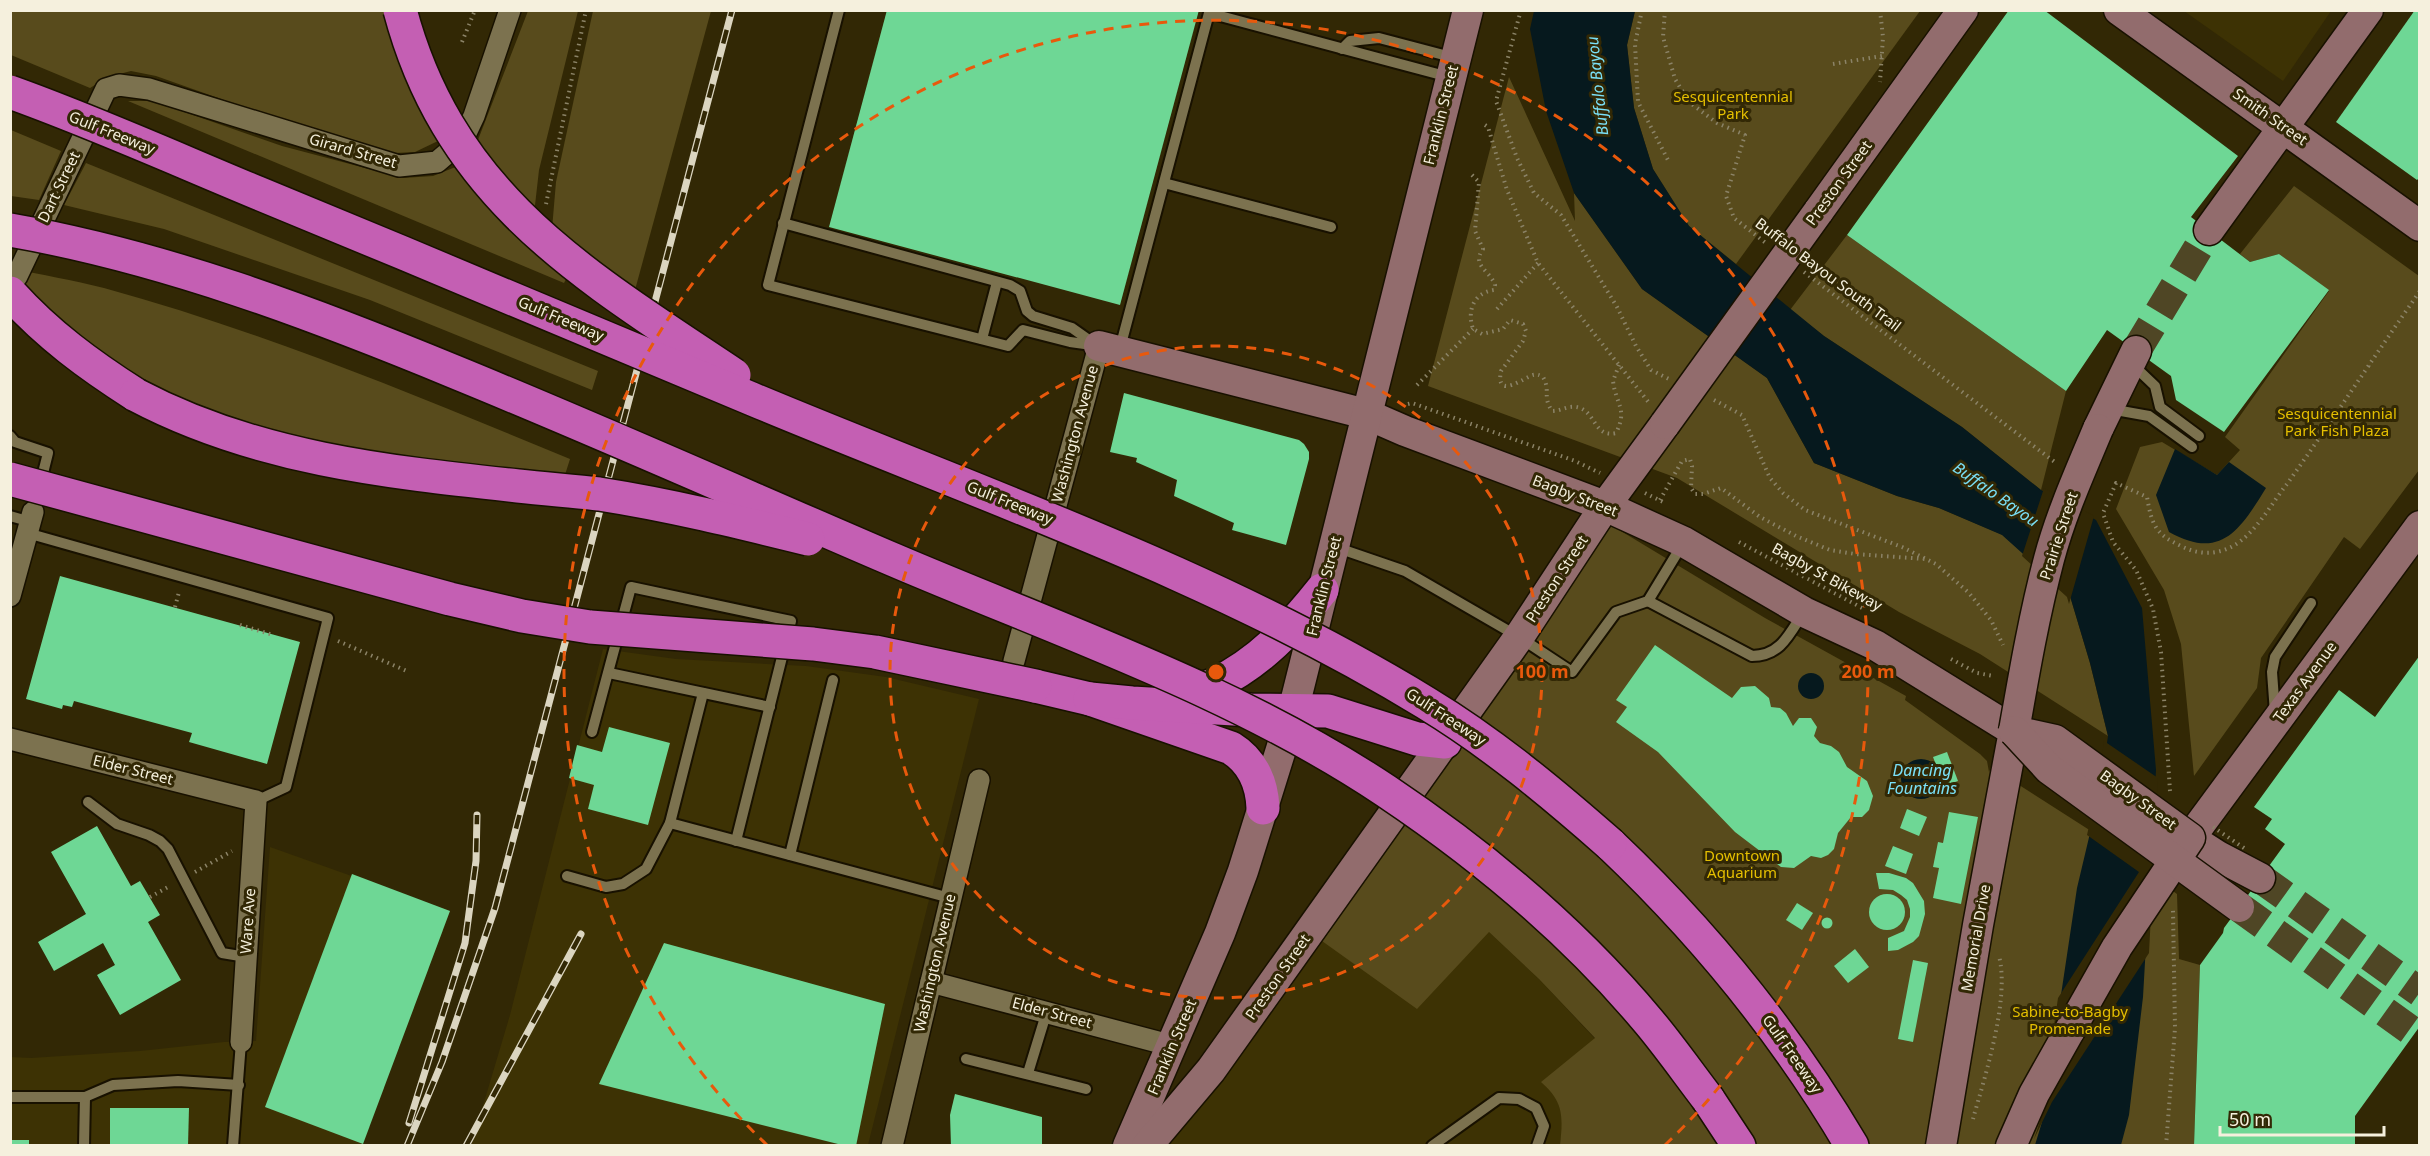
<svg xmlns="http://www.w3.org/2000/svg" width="2430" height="1156" viewBox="0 0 2430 1156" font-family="'Noto Sans',sans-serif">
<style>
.built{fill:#3d3204}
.green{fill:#584b1c}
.water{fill:#06191e}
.pier{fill:#322805}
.building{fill:#6ed795}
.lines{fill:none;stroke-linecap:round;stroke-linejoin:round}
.secondary-tunnel{stroke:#4f4625;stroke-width:30;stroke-dasharray:30 15;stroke-linecap:butt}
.lane-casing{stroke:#181100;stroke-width:14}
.street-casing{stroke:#181100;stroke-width:24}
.secondary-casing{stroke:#181100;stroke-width:33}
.highway-casing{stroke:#181100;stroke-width:36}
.path{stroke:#8b8367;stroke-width:4;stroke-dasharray:1.5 4.5;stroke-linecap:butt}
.lane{stroke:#7c724f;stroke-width:10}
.street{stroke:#7c724f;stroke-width:21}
.secondary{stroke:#926c6d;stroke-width:30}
.highway{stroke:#c45fb3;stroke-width:33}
.rail-casing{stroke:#dbd5c0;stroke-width:7}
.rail{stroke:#322805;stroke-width:4.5;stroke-dasharray:14;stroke-linecap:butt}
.secondary-bridge-casing{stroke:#181100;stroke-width:33;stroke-linecap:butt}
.highway-bridge-casing{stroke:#181100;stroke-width:36;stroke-linecap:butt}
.path-bridge{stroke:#8b8367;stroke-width:4;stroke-dasharray:1.5 4.5;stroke-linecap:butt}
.secondary-bridge{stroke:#926c6d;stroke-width:30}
.highway-bridge{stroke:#c45fb3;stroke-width:33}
.ring{fill:none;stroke:#e8590c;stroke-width:3;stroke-dasharray:10 8}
.labels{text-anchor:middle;stroke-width:6;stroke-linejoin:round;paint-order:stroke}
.park-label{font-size:15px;fill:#e5bf01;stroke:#322805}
.street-label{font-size:15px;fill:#f5f0dd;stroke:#322805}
.water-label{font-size:16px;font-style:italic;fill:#7ae0f7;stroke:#322805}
.centre{fill:#e8590c;stroke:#322805;stroke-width:3}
.ring-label{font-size:18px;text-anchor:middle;font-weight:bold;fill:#e8590c;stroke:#322805;stroke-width:6;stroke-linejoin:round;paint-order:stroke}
</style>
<rect width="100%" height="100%" fill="#322805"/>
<!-- built -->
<g class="built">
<path d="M2184 11H2331L2283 81Z"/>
<path d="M603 649 676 659 806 666 886 677 979 699 868 1145 471 1146 510 1015Z"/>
<path d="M270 847 450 911 362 1145H11L10 1057 31 1058 140 1051 224 1042 256 1041Z"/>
<path d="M1489 932 1539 979 1595 1039 1555 1094 1563 1118 1560 1145 1161 1146 1315 936Z"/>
</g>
<!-- green -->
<g class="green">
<path d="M10 11H388L438 141 415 152 395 153 252 110 156 76 131 71 108 77 90 88 11 55Z"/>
<path d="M528 11H578L539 170 534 214 476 145Z"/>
<path d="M593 11H711L635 290 552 229 556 182Z"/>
<path d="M1635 11H1920L1736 264 1689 226 1653 169 1634 108 1627 45Z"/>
<path d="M1509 77 1575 221 1574 193 1642 289 1767 378 1814 463 1897 496 1939 508 2003 535 2070 596 2090 663 2108 736 1980 654 1899 612 1677 478 1428 386Z"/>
<path d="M128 101H153L282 146 403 178 433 176 458 166 568 275 564 283Z"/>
<path d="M11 130 61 151 39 200 11 196Z"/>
<path d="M86 163 598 371 592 390 370 300 164 229 64 205Z"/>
<path d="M2294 186 2419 276V470L2360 549 2344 537 2261 658 2257 688 2194 776 2181 644 2164 590 2116 509 2140 447 2162 442 2217 475 2240 450 2225 437 2329 291 2279 254 2250 262 2240 254Z"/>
<path d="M1847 235 2066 391 2041 490 1962 427 1824 336 1790 310Z"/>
<path d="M10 268C42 275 73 280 104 288 264 332 417 396 570 459L564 478 325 447 210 416 161 395 53 319Z"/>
<path d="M1606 522 1765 618 1906 696 1905 700 1980 754 1987 761 1989 772 1991 767 2091 831 2177 894 2179 959 2200 965 2194 1145H1560C1563 1117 1564 1102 1541 1082L1595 1038 1539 979 1489 932 1417 1009 1315 936Z"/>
</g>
<!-- water -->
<g class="water">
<path d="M1534 11H1635L1627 45 1634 108 1653 169 1689 226 1824 336 1962 427 2041 490 2096 520 2142 608 2156 770 2143 997 2129 1115 2121 1145H2035L2042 1122 2077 888 2100 791 2108 736 2090 663 2070 596 2002 535 1939 508 1897 496 1814 463 1767 378 1642 289 1574 193 1546 111 1530 29Z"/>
<path d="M2175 449 2217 475 2229 462 2266 488C2240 530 2221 561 2169 532L2156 495Z"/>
<circle cx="1811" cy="686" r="13"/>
<circle cx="1921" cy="779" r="20"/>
</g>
<!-- pier -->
<g class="pier">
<path d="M2044 488 2094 516 2069 604 2067 597 2022 556Z"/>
<path d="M2104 741 2158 778 2149 953 2052 1102 2034 1139 2040 1121 2058 998 2139 872 2087 835 2097 791Z"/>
</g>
<!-- building -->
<g class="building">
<path d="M887 10H1199L1120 305 829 227Z"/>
<path d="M2009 10H2044L2238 156 2191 217 2250 262 2279 254 2329 290 2224 432 2176 400 2171 376 2107 330 2066 391 1847 235Z"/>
<path d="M2415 10H2420V177L2417 180 2336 122Z"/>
<path d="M1124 393 1299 440 1304 444 1309 452V459L1286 545 1232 530 1234 523 1174 496 1177 480 1136 462 1137 458 1110 452Z"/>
<path d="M60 576 300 642 267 764 189 742 192 733 74 701 72 707 63 705 62 709 26 699Z"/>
<path d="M1655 645 1732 698 1741 687 1755 686 1769 698 1771 707 1780 708 1786 713 1793 726 1799 718H1811L1817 727 1814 736 1820 743 1831 746 1839 752 1847 767 1867 781 1873 796 1869 810 1862 817H1851L1838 833 1834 849 1828 855 1821 858 1811 856 1794 868 1781 867 1735 832 1658 752 1616 722 1627 707 1616 700Z"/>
<path d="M2420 655V1026L2355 1116V1146H2194L2200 965 2223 933 2224 928 2285 844 2265 829 2272 819 2254 807 2339 690 2375 717Z"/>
<path d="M609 727 670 743 648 825 588 809 594 785 569 778 577 745 602 752Z"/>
<path d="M1947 752 1958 781 1944 786 1933 757Z"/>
<path d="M1907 809 1927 817 1919 836 1900 828Z"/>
<path d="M1949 812 1978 817 1961 904 1933 898 1939 868 1933 867 1938 842 1943 843Z"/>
<path d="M97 826 131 886 140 881 160 915 148 922 181 980 120 1015 97 975 115 965 103 943 54 971 38 942 86 914 51 852Z"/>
<path d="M1893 846 1913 854 1906 874 1885 866Z"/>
<path d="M1876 873H1889L1906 878 1913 883 1924 901 1925 914 1919 936 1913 942 1898 950 1888 951V938L1904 931 1910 917V909L1907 900 1901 895 1893 890 1879 889Z"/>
<path d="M352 874 450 911 363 1144 265 1107Z"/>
<circle cx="1887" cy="912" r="18"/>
<path d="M1797 903 1813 913 1802 930 1786 920Z"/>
<circle cx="1827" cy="923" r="5.5"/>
<path d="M664 943 885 1004 856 1146H846L599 1084Z"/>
<path d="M1855 949 1869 967 1848 983 1834 966Z"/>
<path d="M1913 960 1928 963 1913 1042 1898 1039Z"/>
<path d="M955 1094 1042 1117V1146H951L950 1115Z"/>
<path d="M110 1108H189L188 1146H110Z"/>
<rect x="10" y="1140" width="19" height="6"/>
</g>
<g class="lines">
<!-- secondary-tunnel -->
<g class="secondary-tunnel">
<path d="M2136 351 2209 230"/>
<path d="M2260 878 2420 992"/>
<path d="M2239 907 2420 1037"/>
</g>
<!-- lane casing -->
<g class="lane-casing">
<g id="lane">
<path d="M839 10 768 285 1008 346 1023 330 1070 342 1099 346"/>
<path d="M1342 49 1350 41 1379 38 1455 58"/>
<path d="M1164 183 1331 227"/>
<path d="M783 223 1010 285 1020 291 1027 311 1033 316 1072 328 1096 345"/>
<path d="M982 339 997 282"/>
<path d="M1120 348 1209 13 1449 77"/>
<path d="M2133 365 2155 386 2160 407 2199 436"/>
<path d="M2110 409 2149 416 2192 447"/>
<path d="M10 436 15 442 48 453 40 485"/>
<path d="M10 516 31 522"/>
<path d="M27 533 328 618 286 787 256 801"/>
<path d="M1335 547 1405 571 1519 637 1572 672 1616 612 1648 601 1682 545"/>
<path d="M1648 601 1752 656C1780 656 1789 635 1803 613"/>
<path d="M609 673 770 707"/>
<path d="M2275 713 2272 672 2275 657 2311 603"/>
<path d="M592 732 631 587 791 621 736 841"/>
<path d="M88 802 117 824 149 835 160 841 168 849 222 953 246 957"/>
<path d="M670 823 950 898"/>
<path d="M790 855 833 680"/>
<path d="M567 876 606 887 623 884 646 869 670 823 703 693"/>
<path d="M966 1059 1086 1089"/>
<path d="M1028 1073 1047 1011"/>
<path d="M10 1097H85L84 1146"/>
<path d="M85 1097 113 1085 178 1081 239 1085"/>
<path d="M233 1146 241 1042"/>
<path d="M1432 1146 1499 1098 1519 1099 1536 1108 1544 1126 1537 1146"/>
</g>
</g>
<!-- street casing -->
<g class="street-casing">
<g id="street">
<path d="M10 285 17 276 106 89 119 85 149 89 399 166 437 162 458 144 466 133 474 116 510 10"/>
<path d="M10 596 33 512"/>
<path d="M1014 661 1099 346"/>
<path d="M10 739 256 801 241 1042"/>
<path d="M931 982 1173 1046"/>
<path d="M892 1146 979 780"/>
</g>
</g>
<!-- secondary casing -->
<g class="secondary-casing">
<g id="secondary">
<path d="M2119 10 2420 226"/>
<path d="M1818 212 1963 10"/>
<path d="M2209 230 2368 10"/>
<path d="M1099 346 1366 414 1405 431 1605 506 1684 542 1804 612 1875 645 2014 731 1978 925 1941 1146"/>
<path d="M2098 429 2136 351"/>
<path d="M2260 878 2218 856 2190 838 2420 526"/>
<path d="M1128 1146 1220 933 1243 871 1293 711 1468 10"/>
<path d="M1147 1146 1211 1070 1519 637 1605 506 1665 424"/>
<path d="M2011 1146 2034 1094 2070 1030"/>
</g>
</g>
<!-- highway casing -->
<g class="highway-casing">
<g id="highway">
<path d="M10 293C48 335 89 365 136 395"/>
<path d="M1035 686 1090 699 1231 748C1252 761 1262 783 1263 808"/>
<path d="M1180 696C1191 692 1204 689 1215 684 1259 663 1292 628 1322 590"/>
<path d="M1090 699 1132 703 1251 710 1328 711 1417 739 1445 742"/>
<path d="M1610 844C1704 933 1786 1034 1852 1146"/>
<path d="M1708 1099 1739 1146"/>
</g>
</g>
<!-- path -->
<g class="path">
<path d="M1521 10 1496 101 1517 158 1534 193 1561 215 1617 307 1636 346 1651 370 1669 379"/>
<path d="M1642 10 1635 44 1638 102 1669 162"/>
<path d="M1665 10 1663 37 1675 79 1689 102 1717 123 1745 135 1726 196 1734 218 1767 244"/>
<path d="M1880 10 1883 37 1880 82"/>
<path d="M2006 10V15"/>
<path d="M462 42 475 10"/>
<path d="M1833 64 1882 56"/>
<path d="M1485 125 1488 127 1507 190 1538 263 1650 404"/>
<path d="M1472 175 1479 182 1475 231 1483 249C1471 266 1490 270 1495 285L1494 290C1473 293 1467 311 1473 329L1482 334 1503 329 1510 320 1523 324 1526 331 1523 341 1501 371C1495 401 1525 377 1533 375 1538 374 1539 375 1543 377 1551 391 1542 396 1552 411 1562 411 1569 404 1580 408 1596 414 1595 438 1616 433 1628 409 1616 405 1613 381L1619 365"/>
<path d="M546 204 586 10"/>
<path d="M1804 272 2056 463"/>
<path d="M1497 309 1538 263"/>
<path d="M1417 385 1473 329"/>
<path d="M1714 400 1742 415 1770 478 1783 493 1805 510 1902 547 1936 564 1969 593 1991 620 2003 645"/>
<path d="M1408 404 1412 403 1575 461 1600 473"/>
<path d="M1645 493 1663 502"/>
<path d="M1660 500 1682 461 1690 459 1692 466 1691 488 1695 494H1703L1721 488 1760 517 1796 536 1830 550 1855 554 1925 559"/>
<path d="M1739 542 1864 609"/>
<path d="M175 607 179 592"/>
<path d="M240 625 273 635"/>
<path d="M338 641 409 672"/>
<path d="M1951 659 1977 673 1994 676"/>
<path d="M2170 791 2161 652 2153 609 2136 570 2113 542 2103 513 2116 483 2147 497C2152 525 2155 534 2181 546 2198 555 2217 555 2233 546 2256 533 2271 504 2287 484 2332 421 2375 355 2420 291"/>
<path d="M195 872 232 851"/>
<path d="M150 897 170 886"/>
<path d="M1973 1119C1985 1076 2010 999 1999 956"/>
<path d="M2166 1146 2175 1028 2173 910"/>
</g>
<!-- lane -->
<use href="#lane" class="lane"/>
<!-- street -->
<use href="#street" class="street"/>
<!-- secondary -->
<use href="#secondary" class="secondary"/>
<!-- highway -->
<use href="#highway" class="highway"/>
<!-- rail casing -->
<g class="rail-casing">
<g id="rail">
<path d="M409 1123 465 943 476 861 477 815"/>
<path d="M407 1146 442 1062 495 908 732 10"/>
<path d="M466 1146 581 934"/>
</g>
</g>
<!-- rail -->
<use href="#rail" class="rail"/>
<!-- secondary-bridge casing -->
<g class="secondary-bridge-casing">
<g id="secondary-bridge">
<path d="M1665 424 1818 212"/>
<path d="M2014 731 2055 740 2190 838 2117 947 2070 1030"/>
<path d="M2014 731C2024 674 2034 616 2049 559 2061 514 2080 472 2098 429"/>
<path d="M2014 731 2049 769 2239 907"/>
</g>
</g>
<!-- highway-bridge casing -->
<g class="highway-bridge-casing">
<g id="highway-bridge">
<path d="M400 10C450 198 583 274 734 375"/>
<path d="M10 92C94 122 176 159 258 193 423 261 588 330 752 399 979 494 1215 574 1426 703 1492 743 1552 793 1610 844"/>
<path d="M10 230C164 257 312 313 455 372 602 432 747 497 894 560 1060 631 1235 690 1386 791 1483 856 1574 932 1649 1022 1670 1047 1688 1073 1708 1099"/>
<path d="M136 395C255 458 386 472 518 486 545 489 572 491 599 494 670 505 739 522 808 539"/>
<path d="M10 479 450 599 522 616 590 627 813 644 875 652 1035 686"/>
</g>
</g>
<!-- path-bridge -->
<path class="path-bridge" d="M2213 827 2247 850"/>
<!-- secondary-bridge -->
<use href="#secondary-bridge" class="secondary-bridge"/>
<!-- highway-bridge -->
<use href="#highway-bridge" class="highway-bridge"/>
</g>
<!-- distance rings -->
<g class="ring">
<circle cx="1216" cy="672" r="326"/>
<path d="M767 1145A652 652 0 1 1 1665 1145"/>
</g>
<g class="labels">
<!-- park labels -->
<g class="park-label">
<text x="1733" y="102">Sesquicentennial<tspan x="1733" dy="17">Park</tspan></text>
<text x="2337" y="419">Sesquicentennial<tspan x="2337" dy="17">Park Fish Plaza</tspan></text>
<text x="1742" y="861">Downtown<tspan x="1742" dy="17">Aquarium</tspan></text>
<text x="2070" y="1017">Sabine-to-Bagby<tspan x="2070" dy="17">Promenade</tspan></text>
</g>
<!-- street labels -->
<g class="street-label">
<text transform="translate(1441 115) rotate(-76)" y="5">Franklin Street</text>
<text transform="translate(2270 117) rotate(35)" y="5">Smith Street</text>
<text transform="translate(112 133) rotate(22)" y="5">Gulf Freeway</text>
<text transform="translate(353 151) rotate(16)" y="5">Girard Street</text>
<text transform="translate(1839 183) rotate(-54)" y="5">Preston Street</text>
<text transform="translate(59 187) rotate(-64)" y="5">Dart Street</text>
<text transform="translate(1828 275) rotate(37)" y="5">Buffalo Bayou South Trail</text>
<text transform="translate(561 319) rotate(23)" y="5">Gulf Freeway</text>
<text transform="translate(1075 434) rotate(-75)" y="5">Washington Avenue</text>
<text transform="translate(1575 496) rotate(21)" y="5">Bagby Street</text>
<text transform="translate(1010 503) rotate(22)" y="5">Gulf Freeway</text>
<text transform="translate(2059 536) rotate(-72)" y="5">Prairie Street</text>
<text transform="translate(1827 577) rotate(29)" y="5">Bagby St Bikeway</text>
<text transform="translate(1557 579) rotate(-57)" y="5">Preston Street</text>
<text transform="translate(1324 586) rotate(-76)" y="5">Franklin Street</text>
<text transform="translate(2305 682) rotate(-54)" y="5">Texas Avenue</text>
<text transform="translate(1446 717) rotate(33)" y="5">Gulf Freeway</text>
<text transform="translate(133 770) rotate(14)" y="5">Elder Street</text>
<text transform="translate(2138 800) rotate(36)" y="5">Bagby Street</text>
<text transform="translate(248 921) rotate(-86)" y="5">Ware Ave</text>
<text transform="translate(1976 938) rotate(-80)" y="5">Memorial Drive</text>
<text transform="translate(935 963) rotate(-77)" y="5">Washington Avenue</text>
<text transform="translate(1278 977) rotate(-55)" y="5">Preston Street</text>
<text transform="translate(1052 1013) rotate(15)" y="5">Elder Street</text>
<text transform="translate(1172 1047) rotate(-67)" y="5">Franklin Street</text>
<text transform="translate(1792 1054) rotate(55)" y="5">Gulf Freeway</text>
</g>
<!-- water labels -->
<g class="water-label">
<text transform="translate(1597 86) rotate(-96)" y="6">Buffalo Bayou</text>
<text transform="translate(1996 494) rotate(35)" y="6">Buffalo Bayou</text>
<text x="1922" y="776">Dancing<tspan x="1922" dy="18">Fountains</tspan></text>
</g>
</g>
<circle cx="1216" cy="672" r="9" class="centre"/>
<g class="ring-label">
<text x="1542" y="678">100 m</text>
<text x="1868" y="678">200 m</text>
</g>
<!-- border -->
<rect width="2430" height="1156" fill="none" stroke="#f5f0dd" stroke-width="24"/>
<!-- scale -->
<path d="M2220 1126v9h164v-9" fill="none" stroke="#f5f0dd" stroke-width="3"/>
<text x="2229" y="1126" font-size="18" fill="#f5f0dd" stroke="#322805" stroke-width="4.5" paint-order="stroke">50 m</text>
</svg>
